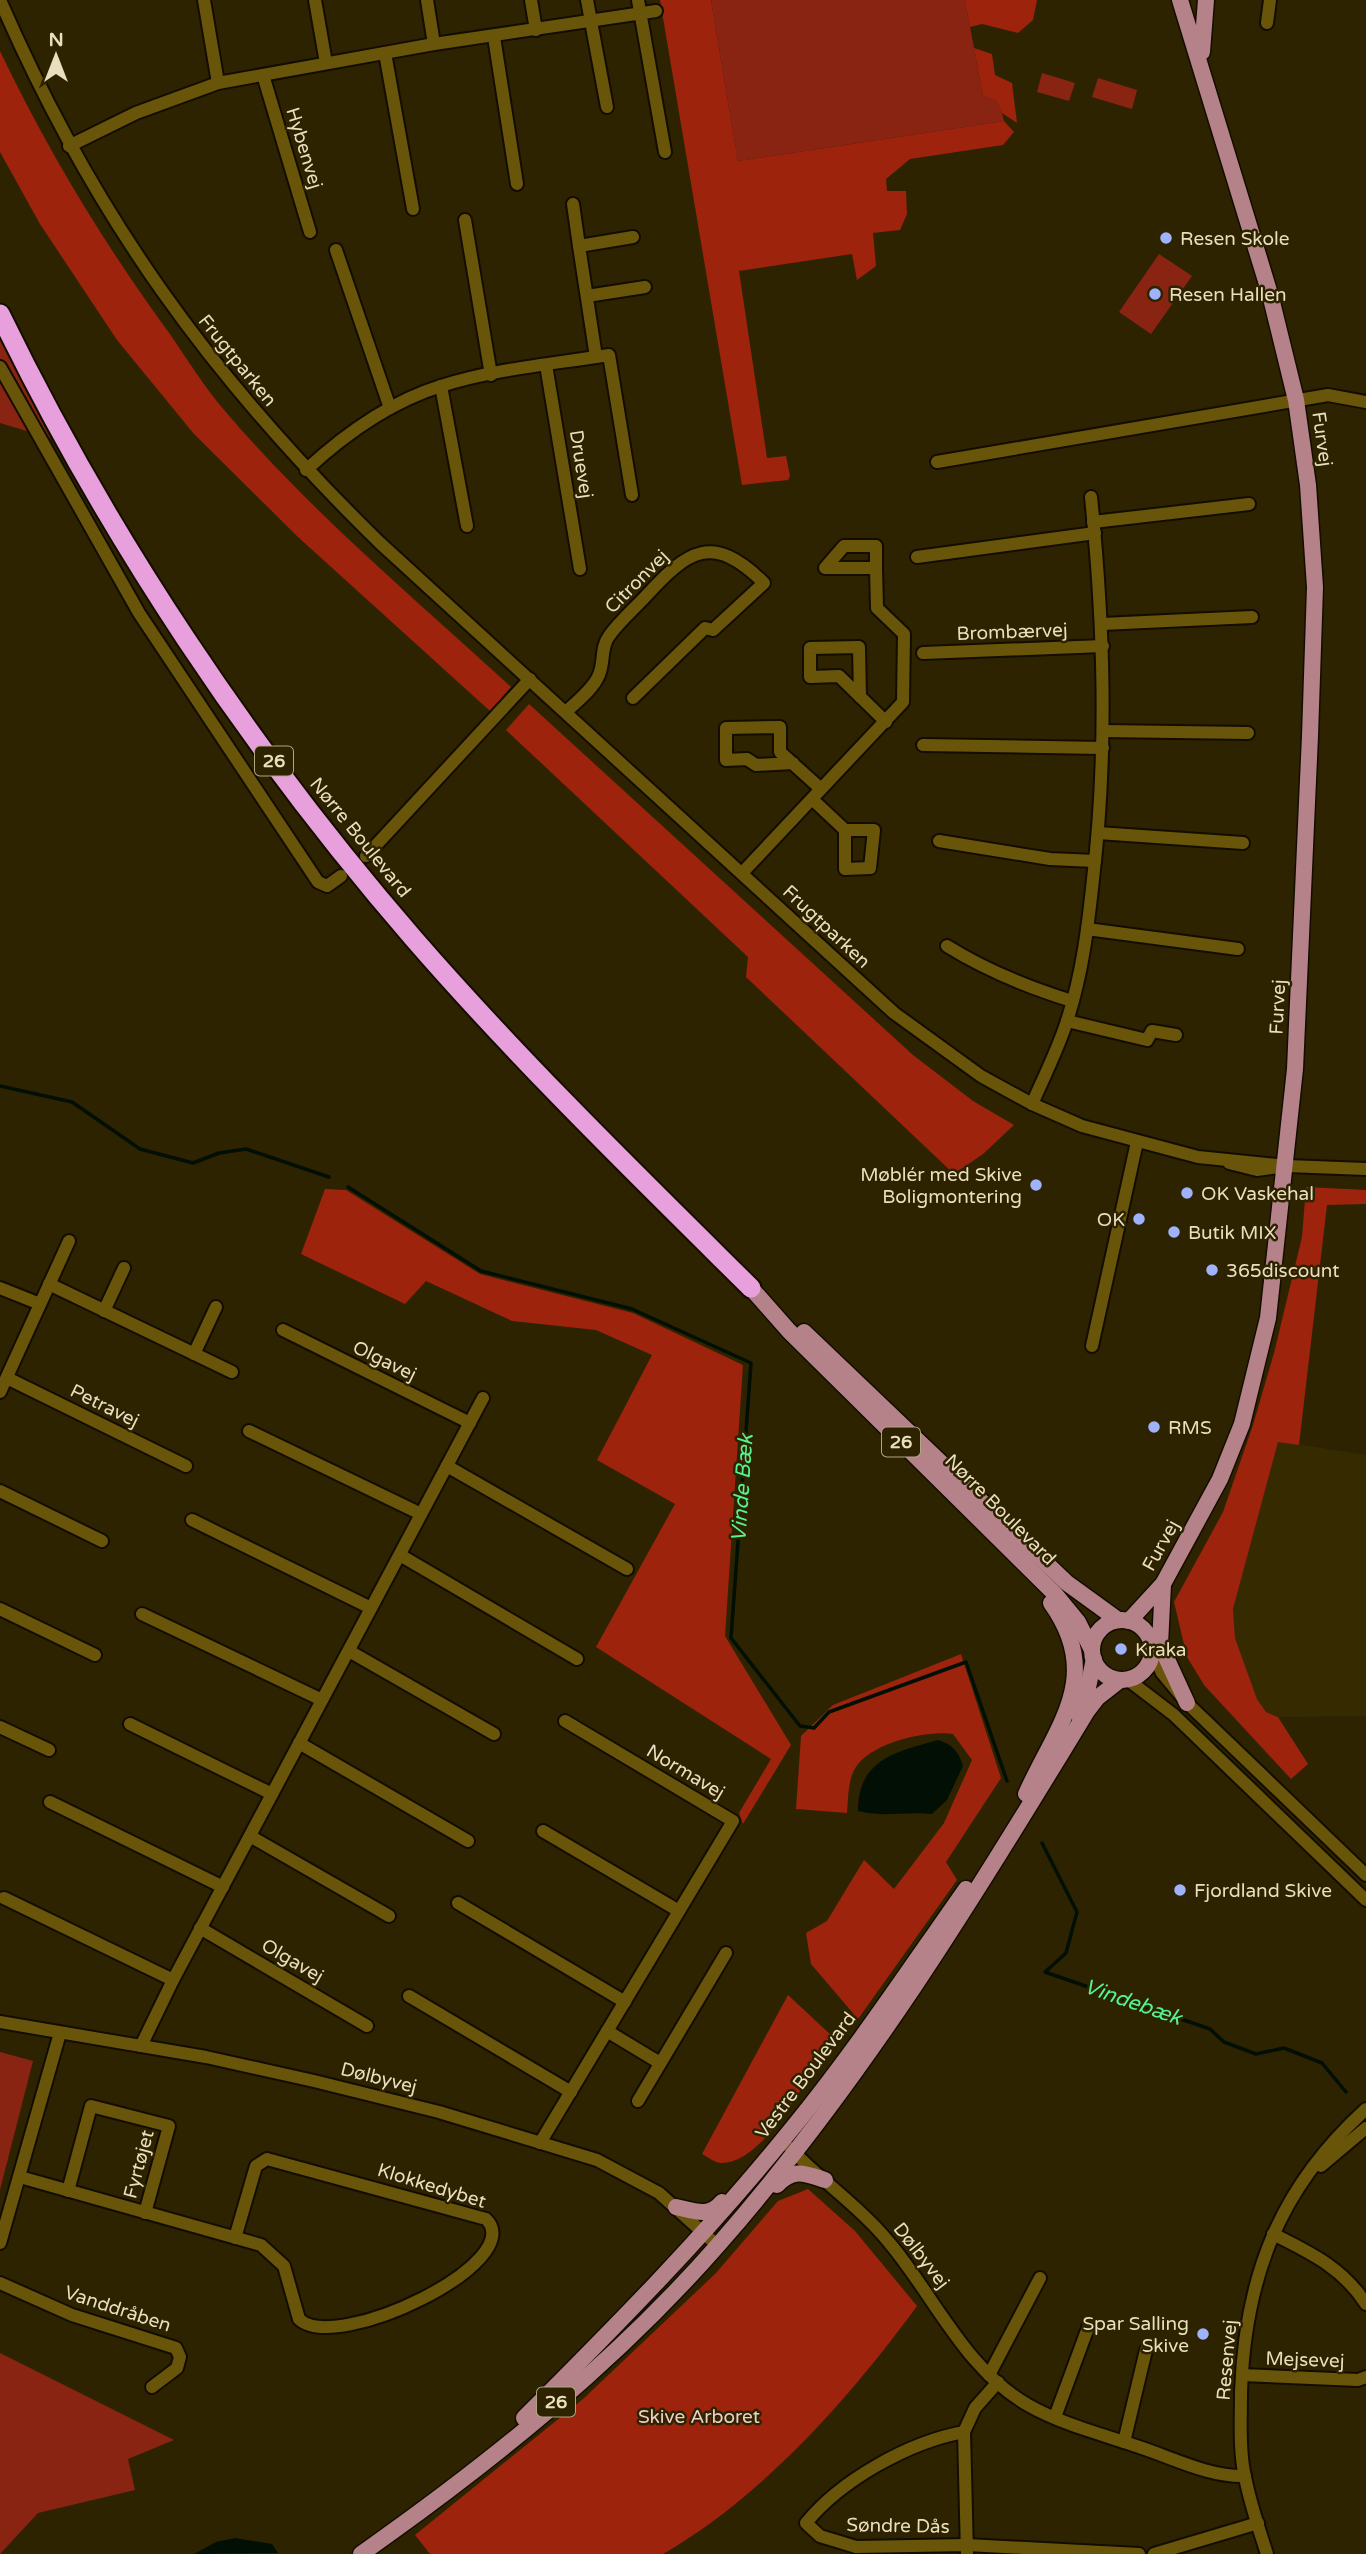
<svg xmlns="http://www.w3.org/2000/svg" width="1366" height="2554" viewBox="0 0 1366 2554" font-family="'Varela Round',sans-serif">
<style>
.built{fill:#362a00}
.green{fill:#892412}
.forest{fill:#9d230d}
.water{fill:#020f05}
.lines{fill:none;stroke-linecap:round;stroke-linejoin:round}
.stream{stroke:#020f05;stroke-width:3.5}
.minor-casing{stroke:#130d00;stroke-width:16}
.major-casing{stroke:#130d00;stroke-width:19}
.highway-casing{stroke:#130d00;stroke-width:23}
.minor{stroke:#69550a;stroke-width:12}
.major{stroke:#b58289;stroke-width:16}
.highway{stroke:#e8a0dd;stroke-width:19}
.poi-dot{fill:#9fb3fd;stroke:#2e2300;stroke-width:2.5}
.labels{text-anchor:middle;stroke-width:5;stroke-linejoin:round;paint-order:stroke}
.shield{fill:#2e2300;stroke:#b1a684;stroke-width:2}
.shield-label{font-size:18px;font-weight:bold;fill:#e9debd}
.street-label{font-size:19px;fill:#e9debd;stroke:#2e2300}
.poi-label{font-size:19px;fill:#e9debd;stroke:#2e2300;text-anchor:start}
.park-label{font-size:19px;fill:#edcdc6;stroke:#2e2300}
.water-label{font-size:21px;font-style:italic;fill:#55f390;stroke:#2e2300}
</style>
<rect width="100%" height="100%" fill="#2e2300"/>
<!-- built -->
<path class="built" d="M1278 1441 1366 1455V1716L1279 1717 1266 1712 1257 1699 1235 1638 1233 1609Z"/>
<!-- green -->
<g class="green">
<path d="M711 0H965L983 96 999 101 1004 121 738 161Z"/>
<path d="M1042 73 1075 83 1069 101 1037 92Z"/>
<path d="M1098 78 1137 90 1132 109 1092 97Z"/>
<path d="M1159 254 1192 276 1151 334 1119 312Z"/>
<path d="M0 338 50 438 0 423Z"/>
<path d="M0 2052 33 2061 0 2190Z"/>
<path d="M0 2353 174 2440 128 2459 135 2490 38 2513 0 2554Z"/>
</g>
<!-- forest -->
<g class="forest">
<path d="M660 0H711L738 161 1004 121 1014 132 1003 145 910 159 886 179 887 191H906L907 214 900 230 873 233 876 266 857 280 852 254 739 271 767 458 786 456 790 476 788 480 742 485Z"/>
<path d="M965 0H1037L1033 20 1018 33 982 24 970 27Z"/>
<path d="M974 48 992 54 995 75 1012 83 1017 123 1002 113 998 101 983 96Z"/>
<path d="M0 51C48 152 106 247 172 337 189 362 205 388 225 411 311 512 414 598 511 687L490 711 298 537 194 434 117 340 40 224 0 152Z"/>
<path d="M529 704 913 1055 973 1101 1014 1125 983 1154 954 1174 746 977 748 957 506 730Z"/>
<path d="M1306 1187 1366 1190V1204L1327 1205 1299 1445 1278 1442 1233 1609 1235 1638 1257 1699 1266 1712 1278 1717 1308 1764 1291 1779 1204 1685 1187 1657 1174 1602 1223 1512 1253 1425 1274 1353 1302 1237Z"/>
<path d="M325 1189 346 1190 480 1274 633 1313 743 1365 725 1636 791 1745 743 1824 739 1813 771 1759 596 1647 675 1504 597 1460 652 1355 596 1330 512 1321 426 1281 405 1304 301 1254Z"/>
<path d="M961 1654 1001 1778 946 1862 957 1880 858 2019 811 1964 806 1933 827 1921 864 1860 894 1889 944 1823 972 1760 953 1734C925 1730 862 1744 852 1775 848 1786 848 1801 847 1813L796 1809 801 1736 833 1705Z"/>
<path d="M788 1995 831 2035C814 2070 765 2163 722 2163 715 2163 708 2157 702 2154Z"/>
<path d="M808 2189 855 2231 917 2306C849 2399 763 2496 663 2554H430L415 2535 583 2399 716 2273 778 2201Z"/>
</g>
<!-- water -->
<g class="water">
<path d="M938 1740C952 1744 959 1752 963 1766L947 1800 932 1814C903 1811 887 1818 858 1811 858 1759 896 1752 938 1740Z"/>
<path d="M235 2538 272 2544 278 2553 194 2554 216 2542Z"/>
</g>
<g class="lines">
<!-- stream -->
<g class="stream">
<path d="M0 1086 72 1102 140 1149 193 1163 219 1153 246 1149 329 1177"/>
<path d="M348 1187 481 1271 632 1309 751 1363 731 1638 800 1726 814 1728 829 1712 966 1662 1007 1781"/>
<path d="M1042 1843 1077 1912 1066 1953 1045 1972 1210 2029 1224 2042 1256 2054 1284 2048 1322 2063 1346 2092"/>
</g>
<!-- minor casing -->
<g class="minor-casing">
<g id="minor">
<path d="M0 0C94 217 212 379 380 543L894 1013 981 1076 1032 1104 1082 1126 1198 1157 1287 1166 1366 1169"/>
<path d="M204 0 218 83"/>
<path d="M315 0 326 63"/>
<path d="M427 0 434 44"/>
<path d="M531 0 536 30"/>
<path d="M587 0 607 107"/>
<path d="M638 0 665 152"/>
<path d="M1267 23 1270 0"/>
<path d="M494 37 517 184"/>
<path d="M385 53 413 209"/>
<path d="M263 75 310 232"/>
<path d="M69 146 136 113 218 83 434 44 656 11"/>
<path d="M573 204 579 246"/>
<path d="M465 220 491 375"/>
<path d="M336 250 390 408"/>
<path d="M587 296 645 287"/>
<path d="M596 357 579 246 633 237"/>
<path d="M546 365 580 569"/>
<path d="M0 367 139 613 318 882 327 886 341 876"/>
<path d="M441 386 467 526"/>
<path d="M937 462 1328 395 1366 402"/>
<path d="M306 470C345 434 389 402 441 386 494 369 553 364 609 355L632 495"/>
<path d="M1093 522 1249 504"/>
<path d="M917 557 1095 533"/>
<path d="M1102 624 1252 617"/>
<path d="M923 653 1103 646"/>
<path d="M860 697 859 647 810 648V677L839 676 886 722"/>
<path d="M566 712C576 702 592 690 598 677 605 664 600 648 609 636 619 622 634 609 645 597 688 550 712 532 764 583L713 630 705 628 633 698"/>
<path d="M1103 731 1248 733"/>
<path d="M923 745 1103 748"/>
<path d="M793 763 756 765 747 759 726 760V728L780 727V752L821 789"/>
<path d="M812 799 845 830H874L870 868 845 869V830"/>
<path d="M1098 833 1243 843"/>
<path d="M939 841 1050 859 1095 861"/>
<path d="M366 856 530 679"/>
<path d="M742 873 903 702 904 634 877 608 876 568H825L844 546H876V568"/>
<path d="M1087 929 1238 949"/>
<path d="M947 946C987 971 1027 987 1072 1001"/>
<path d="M1067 1021 1147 1040 1152 1031 1176 1035"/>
<path d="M1032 1104C1044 1077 1058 1049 1067 1021 1082 975 1088 927 1093 879 1108 751 1104 625 1091 497"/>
<path d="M1229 1163 1257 1170 1279 1167"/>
<path d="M49 1284 232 1372"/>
<path d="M0 1288 40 1304"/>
<path d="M104 1311 124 1268"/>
<path d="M283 1330 470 1423"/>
<path d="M1092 1346 1137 1142"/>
<path d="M194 1354 216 1307"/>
<path d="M7 1378 186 1466"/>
<path d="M0 1392 69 1241"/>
<path d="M249 1431 421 1514"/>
<path d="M447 1466 627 1569"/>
<path d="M0 1491 102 1541"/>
<path d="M192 1520 371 1608"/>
<path d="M400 1555 577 1659"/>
<path d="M0 1609 95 1655"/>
<path d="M142 1614 322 1700"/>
<path d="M1152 1650 1162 1673 1187 1703 1366 1875"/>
<path d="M349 1651 494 1734"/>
<path d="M1127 1679 1174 1715 1366 1900"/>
<path d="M130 1724 272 1794"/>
<path d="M0 1727 49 1750"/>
<path d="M299 1743 468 1841"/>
<path d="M50 1802 223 1887"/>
<path d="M543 1831 679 1911"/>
<path d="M250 1836 389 1916"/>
<path d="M4 1898 173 1980"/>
<path d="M458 1903 625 2002"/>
<path d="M200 1928 367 2026"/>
<path d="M409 1996 571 2092"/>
<path d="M0 2022 206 2057 314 2081 439 2112 597 2160 659 2193 718 2246"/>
<path d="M607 2031 660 2063"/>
<path d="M141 2046 173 1980 483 1398"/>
<path d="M638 2101 726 1953"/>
<path d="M540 2143 733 1821 565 1721"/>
<path d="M790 2148C818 2178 852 2201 880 2232 930 2286 961 2367 1028 2405 1063 2425 1105 2435 1142 2448 1175 2459 1210 2477 1245 2476"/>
<path d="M1321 2166 1366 2128"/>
<path d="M20 2177 261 2245 284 2266 299 2319C336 2355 530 2261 486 2219L267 2159 256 2166 235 2238"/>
<path d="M68 2191 91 2106 169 2126 145 2213"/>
<path d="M1273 2234C1311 2253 1343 2268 1366 2304"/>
<path d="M0 2243 60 2033"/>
<path d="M0 2283 72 2315 176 2348 180 2357 177 2368 152 2387"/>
<path d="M989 2375 1040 2278"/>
<path d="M1242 2375 1358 2380 1366 2377"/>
<path d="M1055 2417 1089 2325"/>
<path d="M964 2432C909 2442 841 2480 806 2523L820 2536 856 2547 967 2545 1139 2554"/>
<path d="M1124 2442 1146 2350"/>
<path d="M967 2554 964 2432 975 2408 998 2382"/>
<path d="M1154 2554 1258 2523"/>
<path d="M1267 2554C1259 2529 1250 2503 1245 2477 1239 2450 1241 2420 1241 2392 1245 2277 1279 2188 1366 2109"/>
</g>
</g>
<!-- major casing -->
<g class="major-casing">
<g id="major">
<path d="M1202 52 1206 0"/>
<path d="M751 1288 789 1331 1055 1594 1078 1622 1092 1650"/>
<path d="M804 1332 1067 1583 1118 1620"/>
<path d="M1163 1584 1160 1644 1187 1703"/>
<circle cx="1122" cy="1650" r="30"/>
<path d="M1129 1621 1163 1584 1220 1479 1242 1424 1268 1318 1295 1069 1310 736 1315 587 1308 485 1296 400 1270 294 1180 0"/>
<path d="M1078 1714 1087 1692 1094 1659"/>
<path d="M1026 1794C1057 1725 1104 1677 1051 1603"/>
<path d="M777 2185C793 2168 804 2173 825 2180"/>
<path d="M676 2207C694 2211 709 2218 722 2202"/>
<path d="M524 2418C613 2329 701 2240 781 2142 848 2062 906 1974 966 1889"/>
<path d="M361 2554C489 2464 615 2363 719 2244 862 2081 975 1896 1087 1711L1097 1698 1120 1680"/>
</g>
</g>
<!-- highway casing -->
<g class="highway-casing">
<path id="highway" d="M0 314C108 537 251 751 414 939 520 1061 636 1174 751 1288"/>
</g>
<!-- minor -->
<use href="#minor" class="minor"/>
<!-- major -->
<use href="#major" class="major"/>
<!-- highway -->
<use href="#highway" class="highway"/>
</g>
<!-- markers -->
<g class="poi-dot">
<circle cx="1166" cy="238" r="7"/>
<circle cx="1155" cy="294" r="7"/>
<circle cx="1036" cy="1185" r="7"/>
<circle cx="1187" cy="1193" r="7"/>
<circle cx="1139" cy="1219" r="7"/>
<circle cx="1174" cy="1232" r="7"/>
<circle cx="1212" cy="1270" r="7"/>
<circle cx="1154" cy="1427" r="7"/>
<circle cx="1121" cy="1649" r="7"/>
<circle cx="1180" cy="1890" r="7"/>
<circle cx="1203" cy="2334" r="7"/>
</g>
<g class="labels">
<!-- shield labels -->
<g class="shield">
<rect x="255" y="746.5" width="38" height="29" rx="5"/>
<rect x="882" y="1427.5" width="38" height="29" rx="5"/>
<rect x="537" y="2387.5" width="38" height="29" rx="5"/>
</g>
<g class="shield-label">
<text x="274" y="767">26</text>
<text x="901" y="1448">26</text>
<text x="556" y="2408">26</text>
</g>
<!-- street labels -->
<g class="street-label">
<text transform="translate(305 148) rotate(73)" y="7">Hybenvej</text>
<text transform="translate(238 360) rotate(51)" y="7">Frugtparken</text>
<text transform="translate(1323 439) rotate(82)" y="7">Furvej</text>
<text transform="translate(582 464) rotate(81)" y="7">Druevej</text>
<text transform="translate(636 581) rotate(-45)" y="7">Citronvej</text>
<text transform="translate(1012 631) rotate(-2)" y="7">Brombærvej</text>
<text transform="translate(361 837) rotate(51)" y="7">Nørre Boulevard</text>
<text transform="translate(827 926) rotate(43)" y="7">Frugtparken</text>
<text transform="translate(1277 1007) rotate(-87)" y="7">Furvej</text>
<text transform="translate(385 1360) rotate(26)" y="7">Olgavej</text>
<text transform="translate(105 1405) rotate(26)" y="7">Petravej</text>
<text transform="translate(1001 1509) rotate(45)" y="7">Nørre Boulevard</text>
<text transform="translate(1160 1545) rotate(-61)" y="7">Furvej</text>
<text transform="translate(686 1771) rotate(31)" y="7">Normavej</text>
<text transform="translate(293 1960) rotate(30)" y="7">Olgavej</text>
<text transform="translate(805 2075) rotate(-53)" y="7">Vestre Boulevard</text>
<text transform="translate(379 2077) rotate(14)" y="7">Dølbyvej</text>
<text transform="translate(138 2164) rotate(-75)" y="7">Fyrtøjet</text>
<text transform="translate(432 2185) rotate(17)" y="7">Klokkedybet</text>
<text transform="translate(922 2255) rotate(52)" y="7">Dølbyvej</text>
<text transform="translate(118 2308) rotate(18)" y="7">Vanddråben</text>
<text transform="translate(1305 2359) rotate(2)" y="7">Mejsevej</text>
<text transform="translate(1226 2360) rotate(-85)" y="7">Resenvej</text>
<text transform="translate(898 2525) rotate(1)" y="7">Søndre Dås</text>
</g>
<!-- poi labels -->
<g class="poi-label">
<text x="1180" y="245">Resen Skole</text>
<text x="1169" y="301">Resen Hallen</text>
<text x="1022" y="1181" text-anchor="end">Møblér med Skive<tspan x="1022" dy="22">Boligmontering</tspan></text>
<text x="1201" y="1200">OK Vaskehal</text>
<text x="1125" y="1226" text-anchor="end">OK</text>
<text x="1188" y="1239">Butik MIX</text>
<text x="1226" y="1277">365discount</text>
<text x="1168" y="1434">RMS</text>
<text x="1135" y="1656">Kraka</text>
<text x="1194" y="1897">Fjordland Skive</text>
<text x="1189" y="2330" text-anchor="end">Spar Salling<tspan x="1189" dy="22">Skive</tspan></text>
</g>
<!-- park labels -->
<g class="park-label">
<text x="699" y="2423">Skive Arboret</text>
</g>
<!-- water labels -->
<g class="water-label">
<text transform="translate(742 1488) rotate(-86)" y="7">Vinde Bæk</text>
<text transform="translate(1133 2002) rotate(19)" y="7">Vindebæk</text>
</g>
</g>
<!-- north arrow -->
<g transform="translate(56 56)" stroke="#2e2300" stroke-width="5" paint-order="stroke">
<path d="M0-5L12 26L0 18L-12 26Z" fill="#e9debd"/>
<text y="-10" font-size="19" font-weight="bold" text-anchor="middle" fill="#e9debd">N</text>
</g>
</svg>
